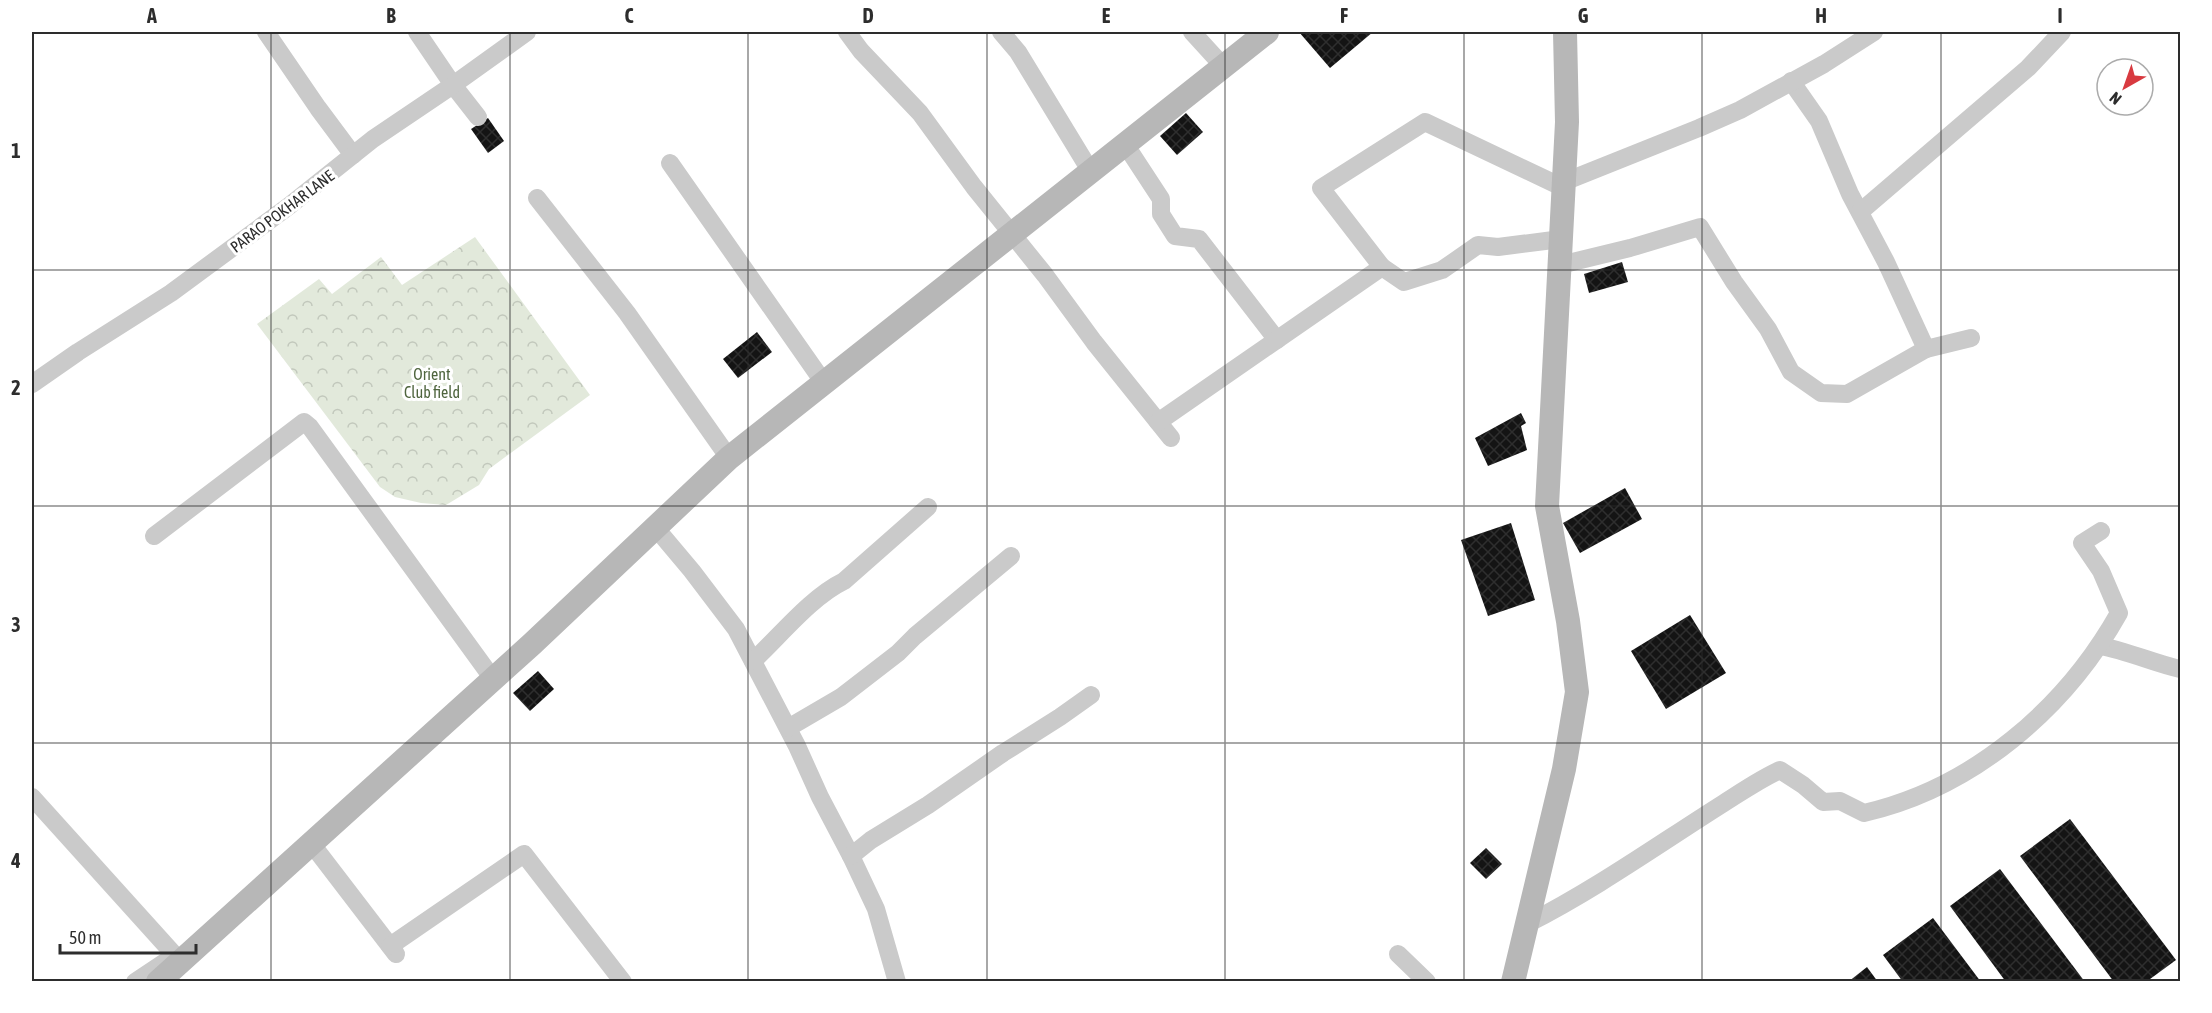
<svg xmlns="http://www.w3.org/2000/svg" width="2212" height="1013" viewBox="0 0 2212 1013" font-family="'Asap Condensed',sans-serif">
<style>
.park{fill:url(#park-crowns)}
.building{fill:url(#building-cross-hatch)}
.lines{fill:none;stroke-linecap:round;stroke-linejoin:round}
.street{stroke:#cacaca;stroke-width:18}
.secondary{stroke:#b7b7b7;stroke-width:24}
.grid{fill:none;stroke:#2d2d2d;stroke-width:1.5;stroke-opacity:0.55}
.labels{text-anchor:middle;stroke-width:6;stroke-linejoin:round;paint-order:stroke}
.street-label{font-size:16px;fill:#2d2d2d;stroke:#fff}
.park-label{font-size:16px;fill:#4f653e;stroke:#fff}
.neatline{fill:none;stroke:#2d2d2d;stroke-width:2}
.grid-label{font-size:20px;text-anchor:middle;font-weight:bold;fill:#2d2d2d}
</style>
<defs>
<pattern id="park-crowns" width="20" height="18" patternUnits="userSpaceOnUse" patternTransform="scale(1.5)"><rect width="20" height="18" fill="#e2e9db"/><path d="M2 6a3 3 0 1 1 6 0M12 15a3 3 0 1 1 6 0" fill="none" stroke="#c2c8bc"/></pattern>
<pattern id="building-cross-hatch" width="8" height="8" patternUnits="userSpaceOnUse" patternTransform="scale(1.5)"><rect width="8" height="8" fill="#141414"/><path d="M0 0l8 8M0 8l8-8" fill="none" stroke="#2e2e2e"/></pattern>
</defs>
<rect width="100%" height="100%" fill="#fff"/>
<!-- park -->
<path class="park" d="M475 237 590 395 489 469 479 485 446 505 421 503 395 497 380 487 257 324 319 279 332 294 381 257 402 285Z"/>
<!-- building -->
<g class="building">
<path d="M1299 32H1373L1330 68Z"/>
<path d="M1186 113 1203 132 1177 155 1160 136Z"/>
<path d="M488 118 504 141 488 153 471 129Z"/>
<path d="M1622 262 1628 282 1589 293 1584 274Z"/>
<path d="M757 332 772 352 738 378 723 359Z"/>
<path d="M1521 413 1526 423 1521 426 1527 450 1488 466 1475 438Z"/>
<path d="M1625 488 1642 519 1580 553 1563 523Z"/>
<path d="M1511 523 1535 600 1488 616 1461 540Z"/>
<path d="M1690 615 1726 673 1666 709 1631 651Z"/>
<path d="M538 671 554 689 530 711 513 693Z"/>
<path d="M2070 819 2176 960 2146 982H2114L2020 856Z"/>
<path d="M1486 848 1502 864 1486 879 1470 863Z"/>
<path d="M2000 869 2085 982H2006L1950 906Z"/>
<path d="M1933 918 1981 982H1903L1883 955Z"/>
<path d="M1867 967 1878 982H1848Z"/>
</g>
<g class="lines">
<!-- street -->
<g class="street">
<path d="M266 32 318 108 353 155"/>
<path d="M417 32 453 85 478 117"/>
<path d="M847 32 861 51 920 113 974 187 1045 275 1094 342 1171 438"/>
<path d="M1001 32 1018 52 1091 172"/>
<path d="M1192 32 1223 66"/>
<path d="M1791 81 1819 121 1850 194 1886 262 1926 349"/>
<path d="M1125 144 1161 199V214L1175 236 1199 239 1277 340"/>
<path d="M670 163 824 383"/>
<path d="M1564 182 1699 128 1740 110 1824 64 1874 32"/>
<path d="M537 198 627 313 729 458"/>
<path d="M1860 212 2028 68 2062 32"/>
<path d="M1560 265 1630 248 1700 227 1734 282 1768 329 1791 372 1821 393 1847 394 1926 349 1971 338"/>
<path d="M1382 267 1321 188 1425 122 1564 188"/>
<path d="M32 384 78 352 171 293 289 206 373 139 453 85 527 32"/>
<path d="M1158 422 1382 267 1404 282 1442 270 1478 245 1498 247 1561 239"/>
<path d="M655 527 692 571 736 629 797 746 820 797 851 856 876 909 897 982"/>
<path d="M154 536 304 422 310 427 493 679"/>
<path d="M2100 646C2128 651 2153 663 2180 669"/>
<path d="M753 661C780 636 811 597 844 581L928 507"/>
<path d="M788 728 841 697 898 653 915 636 1011 556"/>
<path d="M32 797 180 961"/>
<path d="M311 843 396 954"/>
<path d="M851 856 871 840 928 805 1003 753 1060 717 1091 695"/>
<path d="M1527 924C1596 889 1659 844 1724 803 1743 791 1760 779 1780 770L1803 785 1823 802 1840 801 1864 813C1973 788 2065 709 2119 613L2101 571 2082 543 2101 531"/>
<path d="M390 946 524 854 623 982"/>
<path d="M1398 954 1427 982"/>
<path d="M135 982 168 960 180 961"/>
</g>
<!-- secondary -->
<g class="secondary">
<path d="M158 982 532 644 729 458 1267 32"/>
<path d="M1513 982 1564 769 1577 692 1568 621 1547 506 1567 122 1565 32"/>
</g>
</g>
<!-- grid -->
<path class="grid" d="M271 32V982M510 32V982M748 32V982M987 32V982M1225 32V982M1464 32V982M1702 32V982M1941 32V982M32 270H2180M32 506H2180M32 743H2180"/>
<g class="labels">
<!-- street labels -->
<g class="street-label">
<text transform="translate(282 211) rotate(-37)" y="6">PARAO POKHAR LANE</text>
</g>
<!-- park labels -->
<g class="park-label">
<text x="432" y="380">Orient<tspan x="432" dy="18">Club field</tspan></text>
</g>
</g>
<!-- border -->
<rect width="2212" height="1013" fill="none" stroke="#ffffff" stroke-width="66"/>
<!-- north arrow -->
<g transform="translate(2125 87) rotate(220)"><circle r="28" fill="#ffffff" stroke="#ababab" stroke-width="1.5"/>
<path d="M0-4.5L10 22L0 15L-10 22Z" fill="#d83a40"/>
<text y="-9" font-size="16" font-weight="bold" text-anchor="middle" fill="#2d2d2d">N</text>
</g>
<!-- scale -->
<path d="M60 944v9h136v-9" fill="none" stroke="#2d2d2d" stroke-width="3"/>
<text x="69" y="944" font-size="18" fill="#2d2d2d" stroke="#ffffff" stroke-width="4.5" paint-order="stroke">50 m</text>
<rect x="33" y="33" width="2146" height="947" class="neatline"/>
<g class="grid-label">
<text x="152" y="23">A</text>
<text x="391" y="23">B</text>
<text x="629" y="23">C</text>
<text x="868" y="23">D</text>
<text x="1106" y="23">E</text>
<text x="1344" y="23">F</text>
<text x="1583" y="23">G</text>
<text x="1821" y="23">H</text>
<text x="2060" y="23">I</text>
<text x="16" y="158">1</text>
<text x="16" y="395">2</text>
<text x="16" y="632">3</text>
<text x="16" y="868">4</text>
</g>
</svg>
